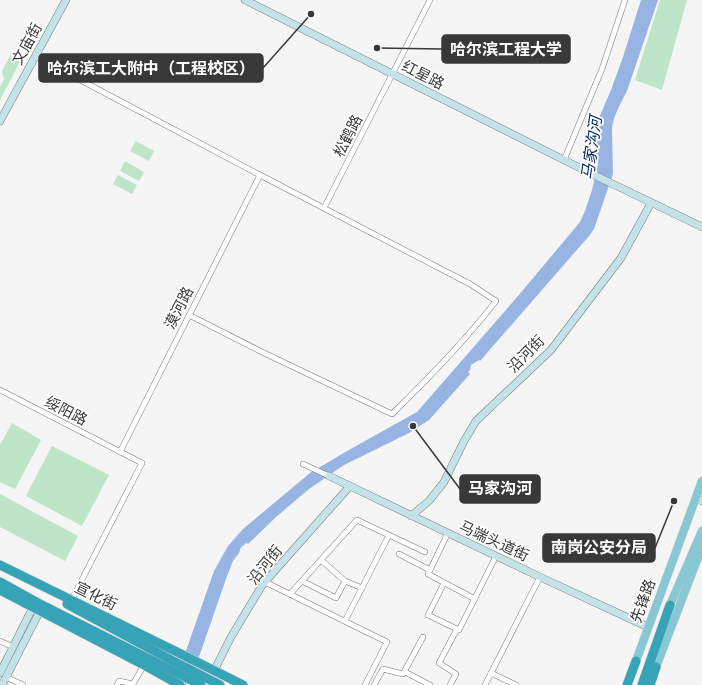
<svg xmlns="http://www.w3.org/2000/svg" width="702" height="685" viewBox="0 0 702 685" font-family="'Space Grotesk','Noto Sans SC',sans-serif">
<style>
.green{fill:#bee5c8}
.water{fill:#97b4e3}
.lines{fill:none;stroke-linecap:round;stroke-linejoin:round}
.street-casing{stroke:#787879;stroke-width:6}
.secondary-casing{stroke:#787879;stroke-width:8}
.primary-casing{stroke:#d3d3d3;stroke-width:9}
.highway-casing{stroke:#d3d3d3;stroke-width:10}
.street{stroke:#fff;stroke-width:5}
.secondary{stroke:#c3e3e9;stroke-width:7}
.primary{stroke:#87c8d4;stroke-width:8}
.highway{stroke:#37a3b7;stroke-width:9}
.labels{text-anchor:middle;stroke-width:3.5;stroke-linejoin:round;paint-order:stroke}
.street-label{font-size:15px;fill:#383839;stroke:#fff}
.water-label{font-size:16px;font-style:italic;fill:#03265b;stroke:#fff}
.leader{fill:none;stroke:#383839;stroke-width:1.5}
.callout-dot{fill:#383839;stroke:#fff;stroke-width:1.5}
.callout{fill:#383839;stroke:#383839;stroke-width:1.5}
.callout-label{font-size:16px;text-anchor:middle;font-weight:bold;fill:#fff}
</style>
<rect width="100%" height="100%" fill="#f5f5f6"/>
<!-- green -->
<g class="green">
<path d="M660 0H687L662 90 635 80Z"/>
<path d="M16 55 22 58 0 100V87L4 79 2 71 10 56 14 58Z"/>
<path d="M136 141 154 151 149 161 130 151Z"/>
<path d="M125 161 144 172 139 181 120 171Z"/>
<path d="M118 175 137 185 132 194 113 184Z"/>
<path d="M12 423 41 440 15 489 0 482V445Z"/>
<path d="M52 446 109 475 82 526 26 496Z"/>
<path d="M0 494 78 536 65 561 0 527Z"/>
</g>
<!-- water -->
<path class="water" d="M641 0H658L627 91C621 103 613 116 612 129L613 174 594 229 589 236 480 361 479 360 471 365 470 370 468 372 470 374 429 420 409 433 344 465 309 489 276 517 248 544 246 543 243 546 241 547 239 553 233 561 227 576 200 654 186 685H174L214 571 228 546 243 529 310 473 347 451 417 412 518 296 580 222 585 211 592 190 598 164 596 130 598 120 611 90 623 57Z"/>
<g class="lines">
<!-- street casing -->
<g class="street-casing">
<g id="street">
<path d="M35 56 260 175 470 284 496 301C464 342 429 378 392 414L262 352 189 315"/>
<path d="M564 160 602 69 625 0"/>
<path d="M324 208 430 0"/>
<path d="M0 390 142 463 71 601"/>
<path d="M120 452 260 175"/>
<path d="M303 464 329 476"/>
<path d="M399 554 430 570 428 574 475 599"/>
<path d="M321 560 345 581 362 588"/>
<path d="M430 570 448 533"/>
<path d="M302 581 336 598 345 581"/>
<path d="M265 582 387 642 365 685"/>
<path d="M444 583 428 615 459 630 496 556"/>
<path d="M290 594 357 520 425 552"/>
<path d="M345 621 389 535"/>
<path d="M0 641 13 647"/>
<path d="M405 672 430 685"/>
<path d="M491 673 516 685"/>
<path d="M6 677 23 685"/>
<path d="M117 685 119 681 133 684 144 665"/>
<path d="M374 685 383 669 403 674 423 637"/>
<path d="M450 685 456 674 439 663 457 629"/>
<path d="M485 685 540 577"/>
</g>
</g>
<!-- secondary casing -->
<g class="secondary-casing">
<g id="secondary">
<path d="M245 0 590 173 702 227"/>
<path d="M0 121 66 0"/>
<path d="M329 476 540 577 648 627"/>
<path d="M696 498 702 501"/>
<path d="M411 516 429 501 444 482 463 443 476 421 551 350 621 258 651 203"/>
<path d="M214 671 231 637 263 584 350 486"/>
<path d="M0 673 33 607"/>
<path d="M2 685 40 611"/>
</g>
</g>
<!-- primary casing -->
<g class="primary-casing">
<g id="primary">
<path d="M670 605 702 531"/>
<path d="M636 661 702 481"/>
<path d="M656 667 697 560 702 542"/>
</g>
</g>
<!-- highway casing -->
<g class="highway-casing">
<g id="highway">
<path d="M0 565 179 653 243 685"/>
<path d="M0 582 38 603 201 685"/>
<path d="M0 590 144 665 180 685"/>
<path d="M67 604 173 661 220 685"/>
<path d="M627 685 636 661"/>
<path d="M642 685 670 605"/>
<path d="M650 685 656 667"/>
</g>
</g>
<!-- street -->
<use href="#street" class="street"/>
<!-- secondary -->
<use href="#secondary" class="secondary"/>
<!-- primary -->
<use href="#primary" class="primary"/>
<!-- highway -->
<use href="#highway" class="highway"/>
</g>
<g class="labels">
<!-- street labels -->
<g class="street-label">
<text transform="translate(27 44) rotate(-61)" y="5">文庙街</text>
<text transform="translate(423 75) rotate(27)" y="5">红星路</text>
<text transform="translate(348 136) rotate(-63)" y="5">松鹤路</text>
<text transform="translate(179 308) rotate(-63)" y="5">漠河路</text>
<text transform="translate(526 354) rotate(-45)" y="5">沿河街</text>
<text transform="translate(66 411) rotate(27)" y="5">绥阳路</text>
<text transform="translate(494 541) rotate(25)" y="5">马端头道街</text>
<text transform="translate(265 565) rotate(-51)" y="5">沿河街</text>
<text transform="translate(96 596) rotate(26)" y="5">宣化街</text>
<text transform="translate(643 601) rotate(-70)" y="5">先锋路</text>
</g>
<!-- water labels -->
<g class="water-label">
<text transform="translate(591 148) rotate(-82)" y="6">马家沟河</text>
</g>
</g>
<!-- callouts -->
<path class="leader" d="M377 48L442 49M311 14L263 68M413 426L460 489M674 501L655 548"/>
<g class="callout-dot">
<circle cx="377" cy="48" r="4"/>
<circle cx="311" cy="14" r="4"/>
<circle cx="413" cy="426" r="4"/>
<circle cx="674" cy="501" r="4"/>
</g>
<g class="callout">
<rect x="442" y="35" width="128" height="28" rx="4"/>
<rect x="39" y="54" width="224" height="28" rx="4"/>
<rect x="460" y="475" width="80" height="28" rx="4"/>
<rect x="543" y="534" width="112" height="28" rx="4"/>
</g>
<g class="callout-label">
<text x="506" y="55">哈尔滨工程大学</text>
<text x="151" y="74">哈尔滨工大附中（工程校区）</text>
<text x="500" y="494">马家沟河</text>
<text x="599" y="553">南岗公安分局</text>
</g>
</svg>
